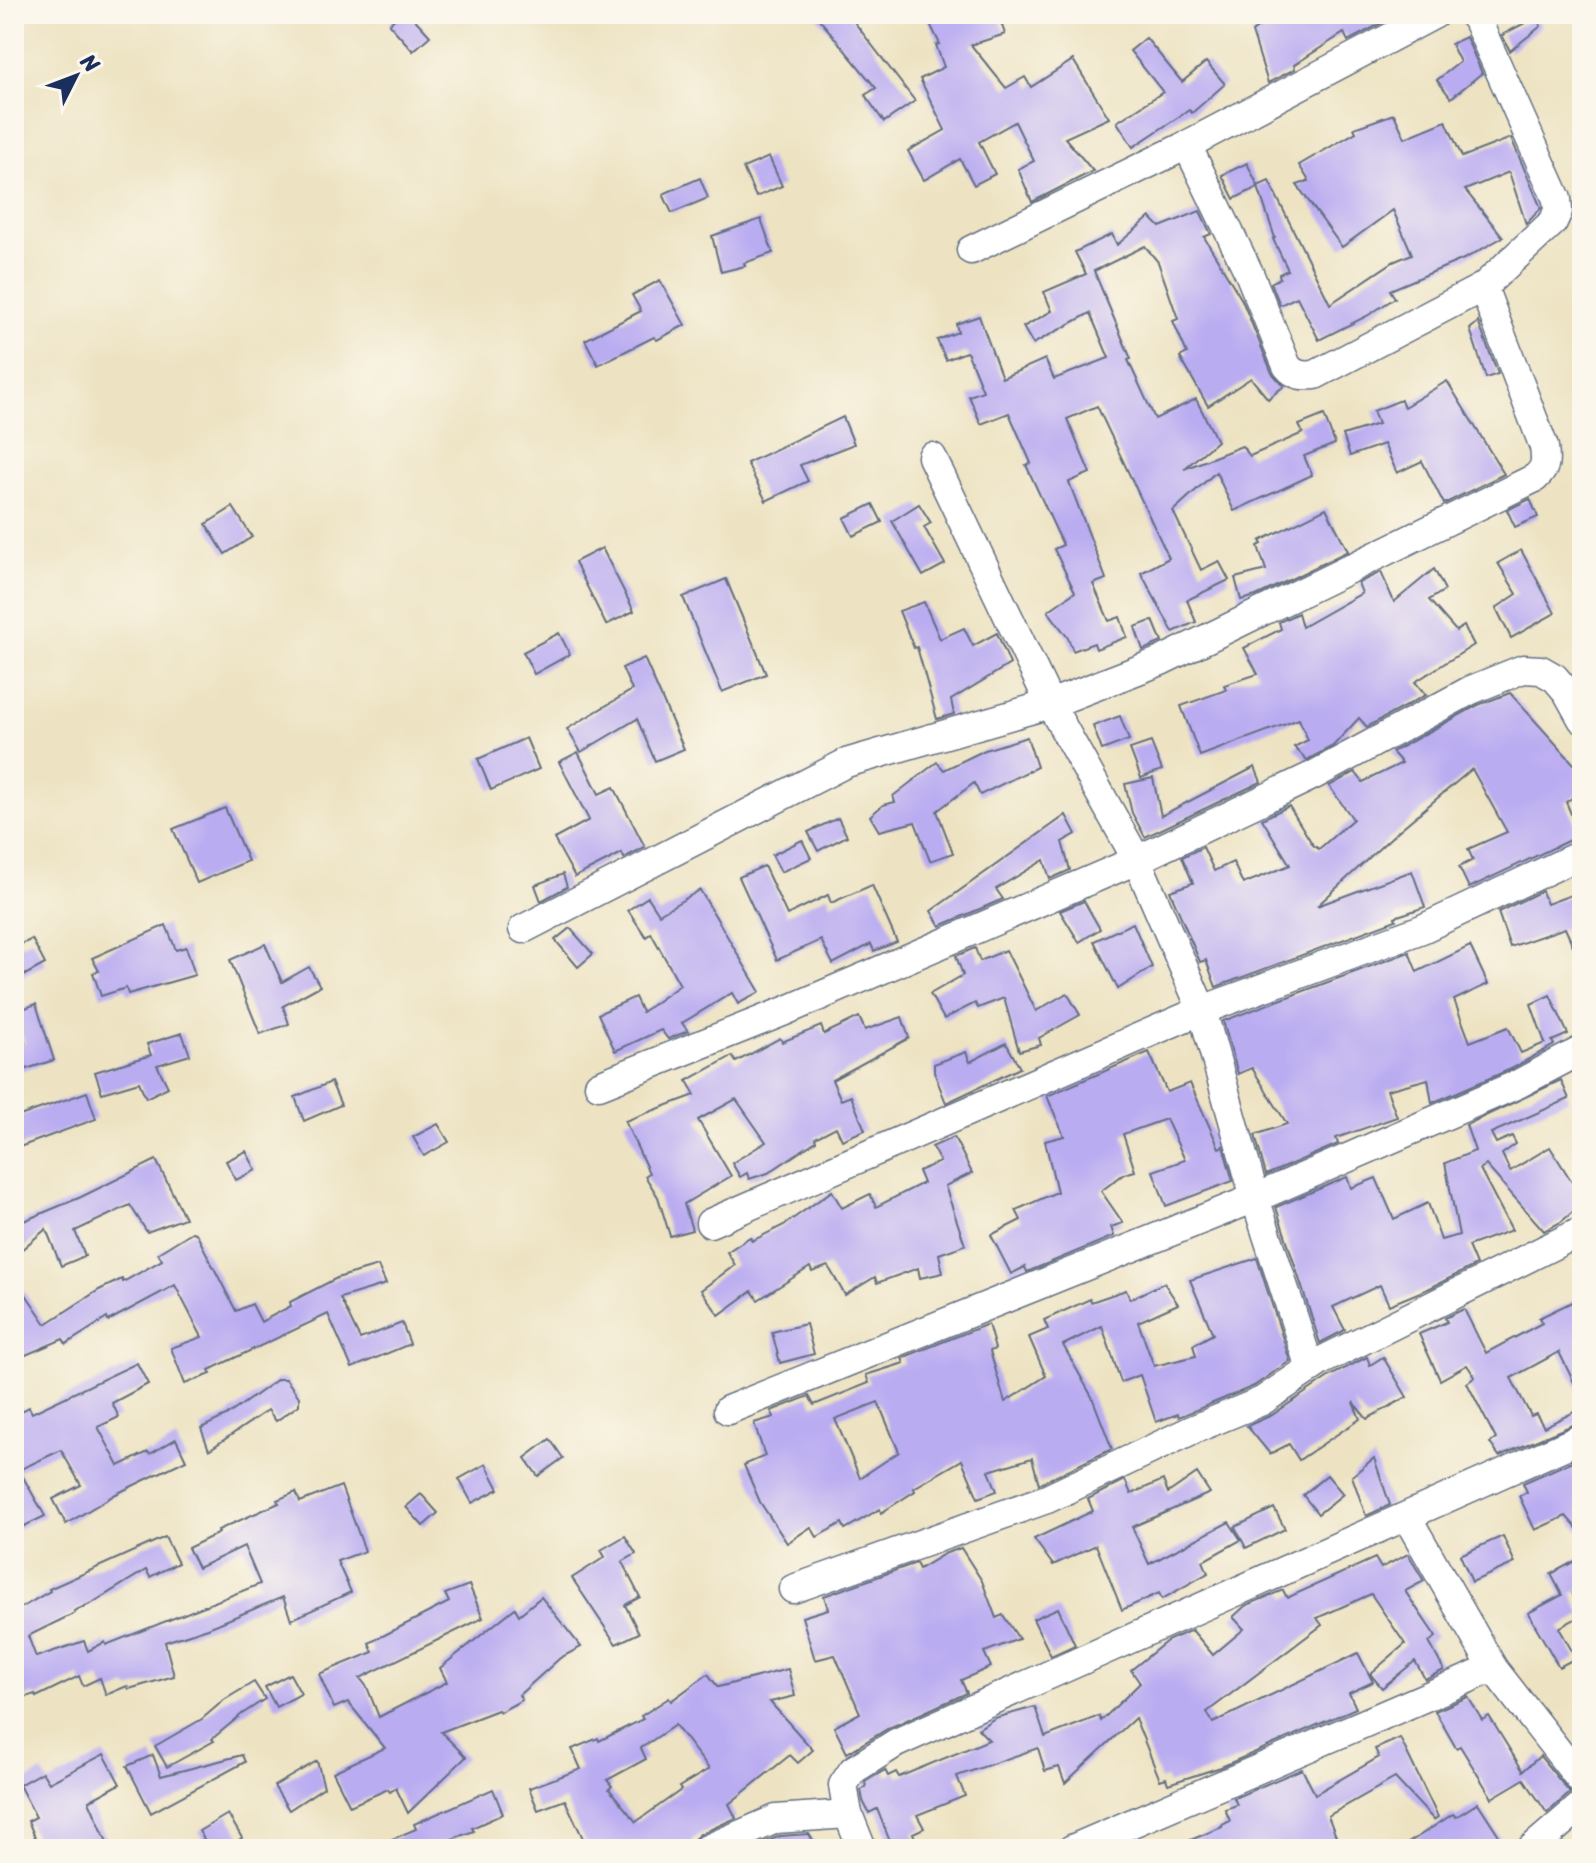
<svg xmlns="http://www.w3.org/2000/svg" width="1596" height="1863" viewBox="0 0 1596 1863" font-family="Sriracha,sans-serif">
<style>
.building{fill:#baacf1;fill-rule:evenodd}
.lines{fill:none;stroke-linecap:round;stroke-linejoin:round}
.minor-casing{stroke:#646e81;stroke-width:31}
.minor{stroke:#fff;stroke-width:28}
</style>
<rect width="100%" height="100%" fill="#fbf7ec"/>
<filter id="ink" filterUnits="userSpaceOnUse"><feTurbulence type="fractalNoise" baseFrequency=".0125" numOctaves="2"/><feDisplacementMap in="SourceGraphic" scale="16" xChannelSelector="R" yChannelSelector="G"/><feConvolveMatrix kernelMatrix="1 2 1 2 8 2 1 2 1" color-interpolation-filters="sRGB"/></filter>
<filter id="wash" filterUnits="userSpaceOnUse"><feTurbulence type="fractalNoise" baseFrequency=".006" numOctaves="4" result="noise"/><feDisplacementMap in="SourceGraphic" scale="32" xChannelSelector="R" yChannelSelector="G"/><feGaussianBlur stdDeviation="1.8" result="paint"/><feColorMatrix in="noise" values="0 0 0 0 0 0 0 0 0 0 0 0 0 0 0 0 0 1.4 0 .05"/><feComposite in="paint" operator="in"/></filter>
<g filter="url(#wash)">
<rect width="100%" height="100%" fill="#ede3c2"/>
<g id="blocks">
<!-- building -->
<g class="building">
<path d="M400 14H410L430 36 413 51 389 24Z"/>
<path d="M815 14H848L915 101 884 122 865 95 876 88Z"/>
<path d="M925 14H998L1005 34 971 45 1006 88 1025 77 1031 87 1073 60 1109 118 1065 138 1093 171 1032 202 1018 169 1034 161 1015 122 979 142 995 174 974 185 960 159 924 180 908 151 945 130 920 79 944 67 936 45 940 44Z"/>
<path d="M1276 14H1399L1348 41 1344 33 1294 65 1295 69 1268 83 1252 32Z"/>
<path d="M1536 17 1541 26 1510 51 1502 35Z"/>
<path d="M1466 37 1482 73 1451 98 1437 80 1460 62 1451 44Z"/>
<path d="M1146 38 1182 82 1206 62 1225 84 1192 113 1189 110 1133 147 1117 122 1163 92 1130 51Z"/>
<path d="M1394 114 1405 138 1446 121 1462 157 1511 138 1541 208 1526 224 1509 172 1465 190 1503 237 1466 258 1390 290 1395 298 1367 316 1319 340 1297 297 1280 305 1271 283 1280 278 1279 274 1288 270 1273 239 1275 238 1258 187 1234 199 1222 175 1247 163 1258 186 1269 181 1330 304 1393 262 1412 254 1393 210 1342 247 1297 185 1309 181 1299 165 1356 132 1354 128Z"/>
<path d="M769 157 782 186 756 197 743 168Z"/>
<path d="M700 178 708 198 672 213 663 194Z"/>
<path d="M1200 211 1211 234 1204 237 1242 300 1272 373 1284 386 1268 399 1251 378 1208 406 1180 357 1187 353 1173 321 1178 319 1158 262 1145 246 1094 271 1131 359 1128 360 1155 419 1196 399 1217 441 1184 469 1242 446 1250 456 1303 433 1299 425 1324 415 1335 444 1304 456 1312 475 1234 511 1216 472 1173 511 1201 570 1219 561 1229 580 1187 600 1196 622 1173 632 1141 573 1169 558 1097 406 1067 419 1090 473 1069 482 1106 579 1093 584 1109 621 1120 617 1127 637 1096 649 1094 643 1073 651 1068 638 1048 611 1075 592 1054 549 1063 545 1026 465 1031 463 1009 413 981 424 969 396 983 391 968 354 966 352 946 360 937 340 958 332 956 324 979 316 1002 378 1045 359 1054 379 1109 358 1090 313 1033 344 1023 327 1052 311 1044 292 1086 274 1075 252 1112 234 1117 245 1150 217 1160 227Z"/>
<path d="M761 219 773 253 744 263 745 266 721 272 712 236Z"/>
<path d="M660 280 685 325 657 340 654 337 598 365 585 340 641 311 632 295Z"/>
<path d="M1478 322 1498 374 1486 378 1470 329Z"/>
<path d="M1447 381 1504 474 1444 504 1422 461 1397 473 1384 444 1350 456 1343 435 1378 424 1373 411 1401 400 1404 407Z"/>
<path d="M843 417 854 444 800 465 808 481 766 501 747 463Z"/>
<path d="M1530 499 1538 517 1515 527 1507 510Z"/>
<path d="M873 504 882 522 853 536 844 518Z"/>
<path d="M919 504 931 523 924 527 945 564 923 576 892 521Z"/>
<path d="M233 507 252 537 225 554 206 524Z"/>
<path d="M1326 508 1348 551 1256 596 1241 600 1235 578 1266 570 1258 546 1262 544 1260 541Z"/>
<path d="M602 548 634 611 606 625 575 562Z"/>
<path d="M1521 550 1555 613 1511 638 1496 608 1517 594 1498 563Z"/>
<path d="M1434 569 1445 590 1429 600 1456 631 1464 626 1474 645 1415 682 1426 695 1367 727 1359 718 1333 746 1307 760 1294 747 1308 740 1299 719 1200 756 1181 706 1226 690 1224 685 1258 674 1244 648 1281 629 1279 622 1298 613 1302 627 1362 593 1358 583 1381 572 1394 602Z"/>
<path d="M726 579 766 674 722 692 683 597Z"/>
<path d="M924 602 940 639 964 628 973 646 997 633 1010 664 951 700 954 714 937 719 917 647 914 648 899 611Z"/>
<path d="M1153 620 1162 642 1143 650 1135 627Z"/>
<path d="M559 633 570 654 534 674 523 652Z"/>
<path d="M644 658 684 749 655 761 637 719 581 752 567 729 632 690 622 668Z"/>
<path d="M1510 693 1582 773V791L1566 802 1580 835 1469 888 1459 867 1473 860 1468 849 1507 832 1472 769 1397 832 1317 906 1412 871 1425 907 1395 917 1396 920 1216 987 1206 960 1200 962 1170 891 1193 883 1182 857 1203 847 1214 871 1233 862 1243 884 1290 865 1262 819 1289 806 1313 845 1319 849 1353 819 1329 786 1355 772 1363 782 1402 763 1392 752 1478 705Z"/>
<path d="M1120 716 1129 740 1102 750 1093 726Z"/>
<path d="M1027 737 1037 767 980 795 974 783 937 811 953 853 930 861 915 822 879 831 870 816 883 805 895 802 893 796 937 762 944 770 985 750Z"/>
<path d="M526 738 539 769 491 790 478 759Z"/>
<path d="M1151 742 1162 770 1141 778 1130 749Z"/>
<path d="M578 752 599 794 614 787 645 847 624 858 622 853 575 877 554 839 589 820 559 762Z"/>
<path d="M1255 767 1261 782 1145 837 1132 813 1125 784 1153 778 1161 816Z"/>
<path d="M225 808 248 861 197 883 173 829Z"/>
<path d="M1066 815 1076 834 1062 842 1070 870 1050 879 1044 860 996 889 1003 899 940 926 931 911Z"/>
<path d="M838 818 847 836 818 851 808 832Z"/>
<path d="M802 840 811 858 781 872 772 855Z"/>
<path d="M764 866 787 915 828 895 831 903 872 885 897 942 874 951 871 944 833 964 821 940 777 960 739 877Z"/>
<path d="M563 874 567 887 541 901 535 885Z"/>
<path d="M700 890 760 992 738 1004 732 993 682 1023 688 1031 668 1039 661 1030 615 1051 598 1014 635 997 642 1012 680 985 651 933 646 937 628 910 648 897 659 914Z"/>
<path d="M1542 891 1547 904 1582 891V966L1565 928 1510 947 1498 912Z"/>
<path d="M1084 901 1100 929 1079 942 1060 911Z"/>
<path d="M1133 923 1152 967 1118 989 1094 941Z"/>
<path d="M166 925 176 950 186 947 195 975 128 994 126 988 101 996 93 973 99 971 92 958Z"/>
<path d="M570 928 593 954 578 967 555 940Z"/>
<path d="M32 939 45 964 14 981V948Z"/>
<path d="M265 944 282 982 309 967 320 986 283 1006 289 1024 260 1034 230 960Z"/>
<path d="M1470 946 1488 984 1454 1000 1470 1042 1508 1027 1521 1053 1545 1043 1531 1004 1550 995 1568 1034 1552 1041 1554 1045 1511 1069 1432 1103 1428 1079 1387 1090 1397 1117 1336 1138 1338 1144 1266 1175 1255 1135 1287 1124 1252 1068 1238 1074 1223 1021 1409 952 1417 972Z"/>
<path d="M975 948 980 961 1006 950 1036 1011 1067 993 1080 1015 1039 1038 1041 1045 1019 1051 1004 998 978 1008 975 1003 944 1019 930 994 963 975 956 956Z"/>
<path d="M36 1004 54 1060 14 1073V1047L25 1043 14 1012Z"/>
<path d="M859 1017 865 1030 902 1017 909 1038 832 1080 841 1100 851 1096 865 1130 842 1140 836 1127 815 1138 816 1141 768 1173 749 1179 747 1173 740 1177 732 1163 766 1142 736 1099 698 1120 731 1176 684 1204 692 1230 670 1236 658 1197 645 1176 649 1173 625 1121 695 1095 687 1081 732 1056 736 1062 780 1038 782 1042 821 1026 824 1034Z"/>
<path d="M182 1033 190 1055 157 1065 168 1087 146 1098 139 1082 102 1093 95 1072 151 1055 147 1044Z"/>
<path d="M1006 1043 1020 1068 946 1103 934 1072V1064L966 1052 970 1062Z"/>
<path d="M1149 1052 1167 1092 1190 1083 1219 1148 1223 1146 1233 1181 1166 1206 1153 1171 1185 1160 1166 1119 1123 1134 1135 1171 1124 1174 1101 1191 1123 1223 1111 1227 1114 1236 1027 1272 1025 1267 1011 1274 991 1235 1021 1220 1016 1210 1057 1192 1045 1141 1064 1136 1047 1096Z"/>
<path d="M1561 1080 1569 1099 1491 1133 1496 1143 1512 1136 1516 1144 1502 1154 1510 1171 1550 1147 1582 1198V1204L1561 1222 1544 1231 1486 1165 1480 1169 1512 1230 1468 1246 1476 1265 1430 1288 1389 1305 1380 1285 1333 1307 1345 1330 1320 1343 1276 1207 1347 1177 1351 1188 1376 1178 1394 1219 1428 1203 1441 1240 1459 1235 1445 1163 1475 1151 1466 1125Z"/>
<path d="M331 1082 341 1105 304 1121 295 1097Z"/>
<path d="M87 1092 96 1119 14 1149V1118Z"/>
<path d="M438 1124 449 1142 424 1156 413 1137Z"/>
<path d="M954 1137 972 1173 945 1186 965 1245 939 1254 943 1273 920 1278 918 1268 877 1283 875 1277 845 1295 828 1266 812 1272 810 1267 758 1300 752 1291 719 1315 701 1290 735 1265 727 1252 750 1237 752 1241 784 1225 832 1191 842 1208 870 1194 876 1207 923 1183 918 1171 940 1162 932 1147Z"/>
<path d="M246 1151 256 1170 236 1180 226 1161Z"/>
<path d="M156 1160 185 1218 147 1232 130 1205 75 1231 85 1256 61 1266 46 1229 14 1256V1225L81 1197Z"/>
<path d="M192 1232 196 1233 236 1311 252 1304 261 1322 291 1306 290 1302 337 1278 378 1266 386 1284 340 1298 360 1339 402 1323 410 1344 352 1368 328 1314 209 1370 211 1374 185 1384 171 1348 202 1337 175 1285 108 1321 107 1318 66 1344 63 1339 14 1360V1277L46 1324 99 1290 122 1279 123 1282 162 1260 158 1253Z"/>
<path d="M1257 1258 1290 1361 1254 1386 1179 1417 1178 1414 1156 1422 1140 1375 1121 1382 1102 1326 1063 1345 1092 1397 1112 1449 1039 1484 1032 1458 989 1471 997 1491 978 1498 962 1460 914 1488 915 1491 881 1513 880 1509 845 1529 842 1523 817 1537 811 1527 787 1543 760 1502 744 1465 765 1456 754 1423 774 1417 771 1411 809 1396 814 1405 869 1383 866 1375 904 1363 902 1358 988 1324 995 1349 990 1351 1005 1402 1046 1376 1029 1337 1048 1329 1044 1320 1090 1299 1091 1302 1126 1290 1130 1299 1164 1283 1178 1304 1138 1322 1154 1366 1196 1356 1193 1345 1213 1334 1190 1280ZM878 1402 899 1452 860 1478 835 1419Z"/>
<path d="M1582 1297V1399L1559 1352 1511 1378 1531 1416 1536 1414 1544 1427 1582 1408V1421L1499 1456 1490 1443 1496 1439 1467 1383 1475 1377 1467 1365 1440 1380 1419 1334 1447 1322 1445 1318 1464 1309 1486 1353 1542 1323 1539 1318Z"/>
<path d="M806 1324 814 1354 780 1363 772 1332Z"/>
<path d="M1367 1357 1370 1365 1383 1357 1407 1397 1367 1419 1353 1402 1360 1419 1299 1460 1289 1444 1270 1454 1247 1426 1272 1415 1330 1376Z"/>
<path d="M137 1363 148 1384 112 1403 119 1417 98 1427 119 1466 148 1452 150 1454 176 1439 186 1460 116 1494 66 1524 53 1499 81 1485 61 1450 19 1470 45 1516 14 1531V1415L29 1407 32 1413Z"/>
<path d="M278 1379H286L299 1397V1405L276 1421 268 1410 209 1450 201 1428 226 1416Z"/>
<path d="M550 1439 563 1458 538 1476 525 1458Z"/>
<path d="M1582 1457V1534L1566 1516 1535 1530 1519 1496 1527 1492 1523 1483Z"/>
<path d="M1374 1458 1390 1505 1366 1516 1352 1476Z"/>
<path d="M486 1464 499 1489 472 1503 459 1479Z"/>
<path d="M1197 1473 1210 1493 1132 1527 1149 1564 1229 1522 1241 1540 1203 1561 1208 1573 1162 1599 1159 1593 1122 1610 1096 1545 1053 1565 1034 1539 1093 1511 1088 1499 1125 1480 1131 1494 1163 1480 1168 1493Z"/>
<path d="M1327 1475 1343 1494 1318 1514 1303 1495Z"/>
<path d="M341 1486 365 1551 337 1561 351 1592 291 1620 283 1597 208 1628 165 1642 174 1676 129 1689 127 1686 106 1695 100 1678 83 1686 79 1676 36 1697 35 1694 14 1701V1604L17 1610 50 1591 49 1589 165 1537 178 1563 150 1577 146 1570 92 1603 74 1611 75 1613 28 1636 36 1657 84 1641 88 1651 105 1642 106 1645 260 1584 244 1546 198 1568 188 1548 219 1533 218 1530 279 1503 277 1500 296 1492 300 1502Z"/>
<path d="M421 1494 438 1513 423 1526 406 1507Z"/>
<path d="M1274 1508 1285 1529 1246 1548 1235 1527Z"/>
<path d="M625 1536 636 1554 622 1562 640 1597 625 1605 639 1633 616 1644 572 1578 605 1557 601 1550Z"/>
<path d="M1503 1536 1515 1563 1472 1582 1460 1555Z"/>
<path d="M961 1548 982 1581 996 1618 1003 1615 1019 1639 984 1652 991 1667 961 1680 967 1693 889 1728 847 1753 834 1727 860 1713 835 1655 815 1660 802 1617 828 1609 824 1596 916 1563 919 1569 944 1554Z"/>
<path d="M1408 1554 1424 1581 1405 1591 1436 1637 1429 1642 1444 1670 1425 1679 1415 1661 1382 1688 1370 1674 1405 1644 1371 1594 1317 1618 1322 1625 1207 1712 1213 1723 1358 1653 1373 1682 1349 1693 1356 1708 1221 1767 1168 1784 1166 1778 1160 1780 1135 1718 1065 1783 1059 1767 1045 1771 1038 1748 957 1776 965 1796 917 1815 924 1828 913 1833 919 1849H893L877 1809 869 1813 863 1801 861 1790 866 1787 865 1782 885 1770 888 1776 896 1772 899 1777 989 1740 978 1729 995 1718 1035 1707 1045 1737 1099 1716 1101 1721 1140 1683 1131 1670 1167 1641 1192 1630 1213 1655 1244 1629 1233 1617 1245 1606 1283 1590 1287 1598 1375 1558 1381 1568Z"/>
<path d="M1582 1557V1588L1572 1593 1582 1615 1559 1628 1576 1658 1559 1667 1528 1613 1562 1595 1551 1574Z"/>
<path d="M469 1585 483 1618 360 1678 367 1687 379 1717 447 1682 440 1668 515 1608 519 1615 541 1597 581 1647 560 1658 519 1695 522 1700 500 1712 498 1710 441 1732 466 1757 408 1813 396 1788 390 1792 388 1789 350 1806 333 1772 385 1748 348 1702 334 1708 319 1674 373 1652 369 1643 449 1602 445 1594Z"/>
<path d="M1058 1608 1075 1645 1051 1656 1033 1619Z"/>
<path d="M788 1669 795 1696 770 1702 813 1750 798 1763 790 1755 729 1804 736 1818 700 1834 693 1840 690 1849H588L565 1800 538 1810 529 1788 581 1769 572 1749 598 1738 599 1741 643 1719 641 1716 669 1698 671 1701 708 1674 718 1687ZM675 1725 709 1769 679 1787 681 1790 636 1822 609 1789 612 1786 607 1780 646 1759 641 1748Z"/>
<path d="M290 1674 301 1694 276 1707 265 1687Z"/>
<path d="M254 1682 265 1699 242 1714 212 1739 214 1741 167 1767 155 1746 202 1719 224 1700Z"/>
<path d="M1468 1697 1482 1720 1489 1716 1523 1771 1540 1756 1570 1793 1547 1813 1524 1779 1492 1798 1460 1746 1456 1748 1435 1711Z"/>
<path d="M1400 1738 1438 1817 1434 1820 1395 1778 1328 1816 1341 1849H1169L1222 1827V1825L1230 1821 1225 1809 1237 1805 1234 1798 1302 1769 1315 1794 1379 1757 1375 1749Z"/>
<path d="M104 1754 120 1784 89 1801 110 1849H40L28 1821 36 1817 19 1785 42 1772 49 1783Z"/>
<path d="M153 1755 161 1776 242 1755 245 1762 151 1813 127 1766Z"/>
<path d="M317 1761 324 1787 289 1810 274 1786Z"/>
<path d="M493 1789 503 1814 472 1828 474 1831 424 1849H369L416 1829 414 1824Z"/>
<path d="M1478 1803 1500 1837 1483 1849H1399L1453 1814 1456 1817Z"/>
<path d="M228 1814 242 1838 224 1849H210L199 1831Z"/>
<path d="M809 1834 818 1849H750L780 1836Z"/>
</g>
</g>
</g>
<g filter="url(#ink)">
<use href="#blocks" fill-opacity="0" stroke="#646e81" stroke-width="2"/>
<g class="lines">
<!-- minor casing -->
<g class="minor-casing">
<g id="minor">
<path d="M1187 145 1249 273 1287 366C1295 376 1303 376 1315 375L1483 287 1553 222 1558 211 1557 199 1476 18 1472 14"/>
<path d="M971 250 1187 145 1435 14"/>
<path d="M932 457 1050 704 1137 860 1202 1010 1255 1198 1310 1368"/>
<path d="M523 929 846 763 1050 704 1161 661 1535 478C1546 468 1546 462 1544 447L1483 287"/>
<path d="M599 1085 785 1011 1137 860 1314 775 1471 690 1523 669 1541 670 1555 678 1567 692 1582 719"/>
<path d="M710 1223 1202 1010 1422 929 1582 854"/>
<path d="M728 1410 1255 1198 1518 1084 1582 1050"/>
<path d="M1407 1517 1493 1668 1582 1782"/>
<path d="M793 1589 1047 1499 1192 1430 1262 1401 1321 1361 1582 1231"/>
<path d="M707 1849 776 1819 848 1814"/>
<path d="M862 1849 848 1814 843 1785 853 1770 896 1743 1582 1438"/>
<path d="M1072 1849 1493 1668"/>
<path d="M1531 1849 1582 1805"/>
</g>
</g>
<!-- minor -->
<use href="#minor" class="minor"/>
</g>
</g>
<!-- margin -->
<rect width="1596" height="1863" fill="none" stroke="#fbf7ec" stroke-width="48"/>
<!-- north arrow -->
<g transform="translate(76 76) rotate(48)" stroke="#fbf7ec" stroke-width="6" paint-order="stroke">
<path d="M0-6L14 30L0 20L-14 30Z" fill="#1b2f5e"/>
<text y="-12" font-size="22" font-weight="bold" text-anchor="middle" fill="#1b2f5e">N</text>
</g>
</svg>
